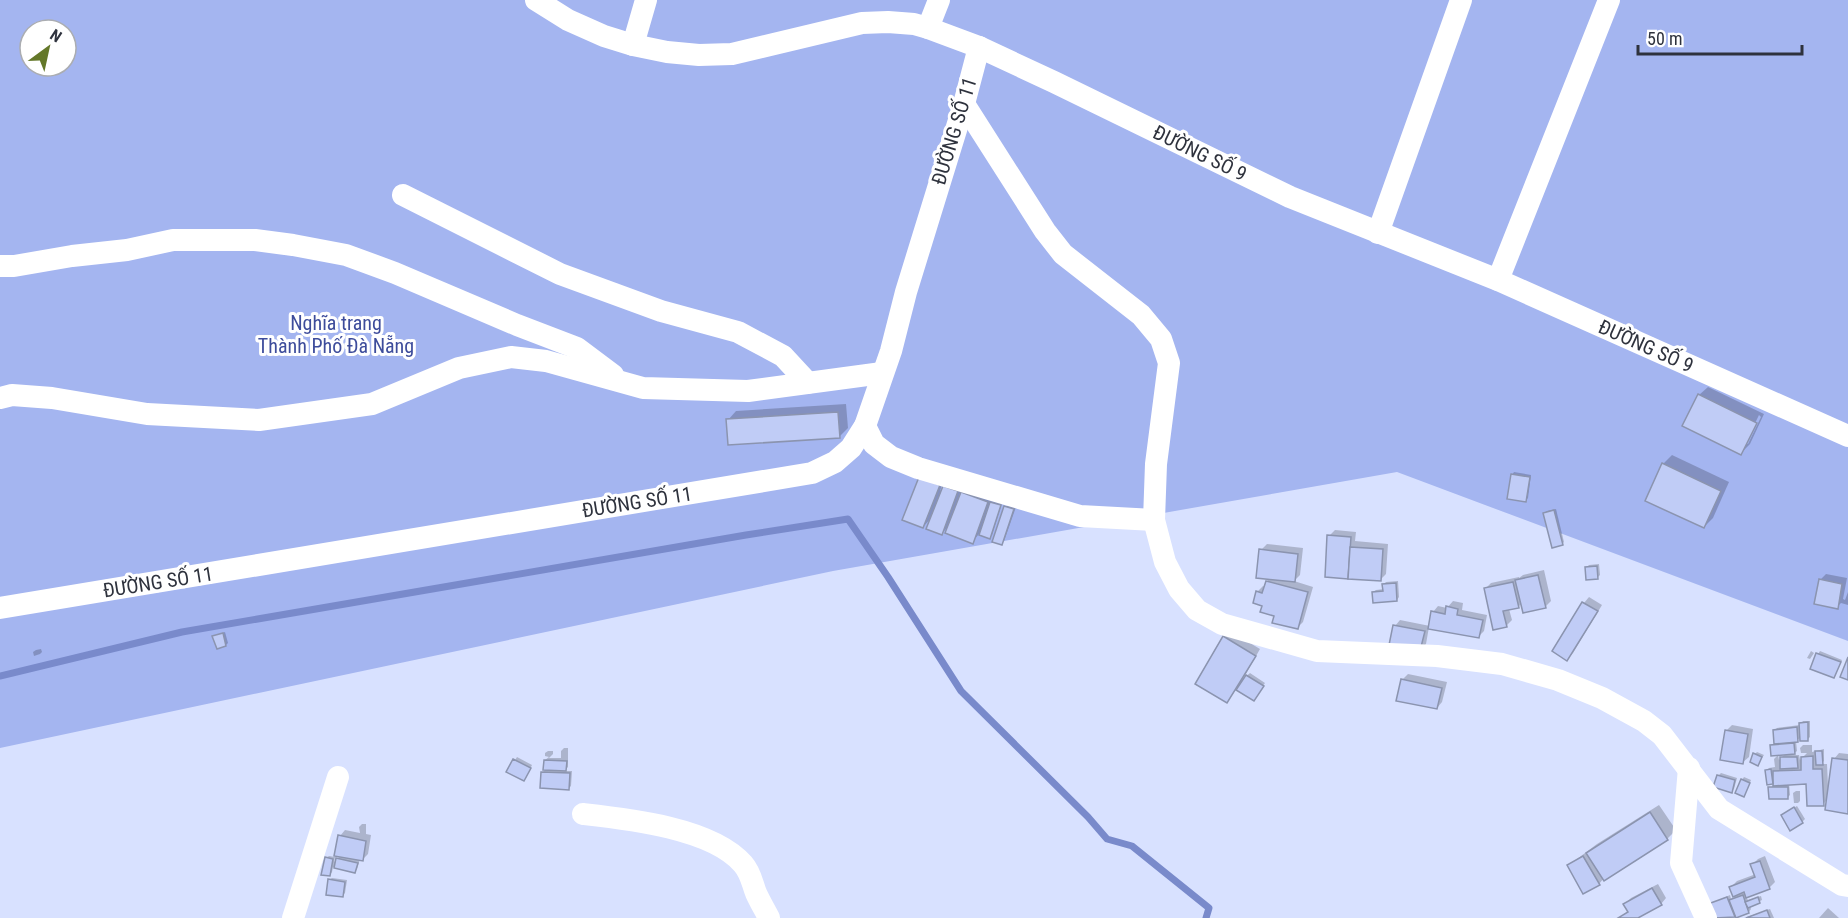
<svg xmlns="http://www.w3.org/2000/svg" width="1848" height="918" viewBox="0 0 1848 918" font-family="'Roboto Condensed',sans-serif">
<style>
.green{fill:#a4b5f0;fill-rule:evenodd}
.shadow{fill:#0003;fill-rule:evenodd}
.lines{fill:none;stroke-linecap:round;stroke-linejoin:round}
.stream{stroke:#798acb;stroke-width:7}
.building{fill:#c0ccf6;stroke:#8b94af;stroke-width:1.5}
.minor{stroke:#fff;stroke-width:22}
.labels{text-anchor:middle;stroke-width:6;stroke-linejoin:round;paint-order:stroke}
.street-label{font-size:20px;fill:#2e323d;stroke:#fff}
.park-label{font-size:20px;fill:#3d4c9b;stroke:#fff}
</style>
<rect width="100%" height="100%" fill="#d8e1ff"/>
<!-- green -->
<path class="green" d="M0 0H1848V641L1397 472 833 571 0 748ZM30 30H66V66H30Z"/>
<!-- shadow -->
<g class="shadow">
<path d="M1708 387 1764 414 1750 444 1741 453 1699 395ZM1759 415 1761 417 1748 444H1745Z"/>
<path d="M846 404 848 428 839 437 728 420 736 411Z"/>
<path d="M1672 455 1729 482 1713 518 1704 527 1663 464Z"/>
<path d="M1514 472 1531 475 1528 498 1526 500 1512 475Z"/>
<path d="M944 479 940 491 950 481 963 486 959 496 968 487 1002 503 992 535 990 537 979 534 972 542 950 525 941 534 933 516 923 527 904 519Z"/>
<path d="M1008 504 1016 507 1004 541 1002 543 1006 507Z"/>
<path d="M1556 509 1564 542 1562 544 1544 513 1547 511Z"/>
<path d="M1335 530 1356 532 1355 541 1388 544 1386 574 1380 580 1329 536Z"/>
<path d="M1267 544 1303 548 1300 575 1294 581 1313 587 1303 622 1297 628 1276 615 1264 605 1257 592 1263 586 1265 587 1267 581 1270 578 1261 550Z"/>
<path d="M1599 564 1600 575 1597 578 1587 567 1589 565Z"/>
<path d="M1544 570 1551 601 1546 606 1522 603 1519 606 1509 609 1512 620 1506 626 1486 588 1491 583 1519 577V578L1523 575Z"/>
<path d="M1826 574 1847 578 1843 599 1845 600 1848 592V605L1841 603 1837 607 1820 580Z"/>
<path d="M1398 581 1399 597 1397 600 1373 592 1376 590 1384 589V584L1386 582Z"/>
<path d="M1589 597 1602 605 1573 653 1567 659 1584 603Z"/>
<path d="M1453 601 1463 603 1462 610 1487 615 1484 631 1479 636 1429 627 1426 644 1420 650 1395 626 1400 620 1430 626 1433 612 1438 606 1447 608Z"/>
<path d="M1230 631 1260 649 1243 679 1250 673 1265 683 1253 699 1237 688 1227 702 1224 637Z"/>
<path d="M225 632 228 643 226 645 214 636Z"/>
<path d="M41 649 42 652 40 654 34 656 33 652 36 650Z"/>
<path d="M1811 651 1814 653 1810 659 1807 658Z"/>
<path d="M1820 651 1842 660 1834 677 1818 654Z"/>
<path d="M1408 674 1447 682 1442 702 1437 708 1402 680Z"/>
<path d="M1803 721H1810V737L1808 739 1801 737 1796 741 1797 751 1792 755H1799L1800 760 1807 753H1801L1800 748 1803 745H1812V752L1824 749V761L1821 764H1827L1828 786 1834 759 1839 753 1848 754V812L1828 799 1823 804 1808 783H1789L1790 795 1787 798 1770 788 1775 785 1776 782 1768 783 1767 770 1769 768 1775 767 1774 759 1778 755 1779 760 1785 754 1771 746 1776 743 1775 730 1777 728 1800 725Z"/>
<path d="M1732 725 1753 729 1749 757 1743 762 1726 731Z"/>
<path d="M564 748H568V767L564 771H572L571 786 569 788 543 772 545 770V760L549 757 545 756V753L548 751H553V754L549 758H561V751Z"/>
<path d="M1757 752 1764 755 1758 764 1755 754Z"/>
<path d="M517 757 532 765 526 777 508 772Z"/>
<path d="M1721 773 1737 778 1734 789 1731 791 1718 776Z"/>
<path d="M1744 777 1751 780 1744 795 1742 780Z"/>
<path d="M1796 791H1800V801L1798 803H1794L1793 793Z"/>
<path d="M1659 805 1676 830 1667 839 1604 878 1599 884 1569 865 1597 844Z"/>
<path d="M1797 806 1805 819 1802 822 1785 813Z"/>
<path d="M362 824H366V834L371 835 368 854 362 860 360 859 357 869 355 872 333 867 332 872 330 875 326 858 329 856 335 857 334 862 341 855 340 836 345 830 360 833 359 827Z"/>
<path d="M1765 856 1775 882 1769 888 1746 897 1748 900 1761 896 1762 900 1750 906 1751 909 1749 912 1729 918H1715L1710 904 1730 895 1731 899 1735 897 1731 887 1737 881 1756 874 1752 865 1758 859Z"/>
<path d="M332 878 347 880 345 893 343 895 329 880Z"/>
<path d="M1658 884 1666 898 1661 904 1635 918H1619L1629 911 1625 904 1631 898Z"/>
<path d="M1828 908 1839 918H1819Z"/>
<path d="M1770 909 1774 918H1744Z"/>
</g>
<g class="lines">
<!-- stream -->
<path class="stream" d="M0 676 182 632 746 535 848 519 888 577 961 691 1088 817 1107 839 1132 846 1209 908 1206 918"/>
</g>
<!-- building -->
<g class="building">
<path d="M1698 394 1757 423 1741 455 1682 426Z"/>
<path d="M838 412 840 438 728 445 726 419Z"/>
<path d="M1662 463 1721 491 1704 528 1645 501Z"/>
<path d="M1511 474 1530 477 1526 502 1507 499Z"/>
<path d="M919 477 940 485 923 528 902 520Z"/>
<path d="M943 486 958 491 942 535 926 529Z"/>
<path d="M961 492 988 502 973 544 945 533Z"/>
<path d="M990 502 1001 505 990 539 979 535Z"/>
<path d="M1004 506 1014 509 1002 545 992 542Z"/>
<path d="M1554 510 1563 545 1552 548 1543 513Z"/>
<path d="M1327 535 1351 537 1348 579 1325 577Z"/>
<path d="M1350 547 1383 549 1381 581 1348 579Z"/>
<path d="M1259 549 1298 554 1295 582 1256 578Z"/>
<path d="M1597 566 1598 579 1586 580 1585 567Z"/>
<path d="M1538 575 1546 608 1523 613 1515 580Z"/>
<path d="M1819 579 1842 584 1838 609 1814 604Z"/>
<path d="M1266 581 1308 592 1298 629 1272 623 1274 616 1260 612 1262 606 1253 603 1256 591 1262 593Z"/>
<path d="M1513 582 1519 608 1503 611 1507 627 1493 630 1484 588Z"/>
<path d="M1396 583 1397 601 1373 603 1372 592 1383 591 1382 584Z"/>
<path d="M1582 602 1598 611 1567 661 1552 651Z"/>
<path d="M1446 606 1458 609 1457 615 1483 620 1479 638 1428 629 1431 611 1445 614Z"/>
<path d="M1393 625 1425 631 1420 651 1389 645Z"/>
<path d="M223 633 226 646 217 649 212 636Z"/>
<path d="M1223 636 1256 656 1227 703 1195 684Z"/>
<path d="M1816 653 1841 662 1834 678 1810 669Z"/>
<path d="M1848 657V680L1840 677Z"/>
<path d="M1246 675 1264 686 1254 701 1236 690Z"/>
<path d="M1401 679 1442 688 1437 709 1396 701Z"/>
<path d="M1808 722V741H1800L1799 723Z"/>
<path d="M1797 727 1798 742 1774 744 1773 730Z"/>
<path d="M1725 730 1748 734 1743 764 1720 760Z"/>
<path d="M1794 743 1795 754 1771 756 1770 745Z"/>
<path d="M1815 751H1822L1823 765H1816Z"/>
<path d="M1753 753 1762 757 1758 766 1750 762Z"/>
<path d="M1813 756V769H1822L1824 806H1807L1806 784 1773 786V771L1801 770V757Z"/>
<path d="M1780 757H1797L1798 768 1780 769Z"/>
<path d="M1832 758 1848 760V814L1825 810Z"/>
<path d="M513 759 531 768 524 781 506 772Z"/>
<path d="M544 760 567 761 566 771 543 770Z"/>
<path d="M1771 769 1773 784 1767 785 1765 770Z"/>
<path d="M541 772 570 773 569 790 540 788Z"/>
<path d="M1717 775 1735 780 1732 793 1713 787Z"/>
<path d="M1741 779 1750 783 1744 797 1735 793Z"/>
<path d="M1768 787H1788V799H1769Z"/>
<path d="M1794 807 1803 823 1790 831 1781 815Z"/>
<path d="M1650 812 1668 840 1604 881 1586 853Z"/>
<path d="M338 835 366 841 363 861 334 856Z"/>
<path d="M1583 856 1600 885 1583 894 1567 865Z"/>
<path d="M325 857 333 859 330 876 321 875Z"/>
<path d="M336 858 358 863 355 873 334 868Z"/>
<path d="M1760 861 1770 889 1746 898 1744 892 1733 897 1729 887 1755 877 1750 864Z"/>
<path d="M328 879 345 882 343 897 326 895Z"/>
<path d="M1652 888 1662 905 1638 918H1618L1628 912 1623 904Z"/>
<path d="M1743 895 1749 913 1736 918 1729 900Z"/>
<path d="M1727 897 1735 917 1714 918 1708 904Z"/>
<path d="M1758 897 1760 903 1748 908 1745 902Z"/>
<path d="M1767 910 1770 918H1746Z"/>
</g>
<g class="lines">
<!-- minor -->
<g class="minor">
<path d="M536 0 568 20 604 36 633 45 667 52 699 55 732 54 862 23 888 22 914 24 928 28 979 47 1054 82 1290 197 1498 280 1848 436"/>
<path d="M928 28 939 0"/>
<path d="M633 45 646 0"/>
<path d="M964 104 1045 231 1063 254 1141 315 1161 339 1169 363 1156 464 1154 520 1165 562 1179 589 1197 610 1222 624 1317 651 1437 656 1502 664 1558 680 1602 698 1644 721 1662 735 1719 809 1842 885 1848 886"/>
<path d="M403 195 560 274 661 311 738 332 783 356 808 383"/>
<path d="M1378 233 1461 0"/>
<path d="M0 266H14L72 256 127 250 173 240H255L293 245 346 255 395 273 517 325 577 348 613 375"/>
<path d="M1498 280 1609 0"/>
<path d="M0 398 12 395 52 398 147 414 259 420 372 404 459 368 511 357 546 361 643 388 748 391 882 373"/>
<path d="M865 426 874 444 891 457 918 468 1080 516 1154 520"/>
<path d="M0 608 812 473 835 462 851 448 865 426 891 351 906 292 964 104 979 47"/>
<path d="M1689 768 1681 863 1706 918"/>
<path d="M583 814C628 819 712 828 743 864 751 873 752 883 756 893 760 902 765 910 769 918"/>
<path d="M293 918 338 777"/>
</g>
</g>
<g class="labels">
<!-- street labels -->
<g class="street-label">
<text transform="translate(954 131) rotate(-73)" y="7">ĐƯỜNG SỐ 11</text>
<text transform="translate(1200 153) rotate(26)" y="7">ĐƯỜNG SỐ 9</text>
<text transform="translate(1646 346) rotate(24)" y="7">ĐƯỜNG SỐ 9</text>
<text transform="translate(637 502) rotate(-9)" y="7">ĐƯỜNG SỐ 11</text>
<text transform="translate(158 582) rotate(-9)" y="7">ĐƯỜNG SỐ 11</text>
</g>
<!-- park labels -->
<g class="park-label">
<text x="336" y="330">Nghĩa trang<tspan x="336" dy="23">Thành Phố Đà Nẵng</tspan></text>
</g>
</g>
<!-- north arrow -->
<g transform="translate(48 48) rotate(33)"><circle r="28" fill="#ffffff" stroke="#abadb1" stroke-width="1.5"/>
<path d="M0-4.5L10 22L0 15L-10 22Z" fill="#647829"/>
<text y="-9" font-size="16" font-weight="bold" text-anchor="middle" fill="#2e323d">N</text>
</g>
<!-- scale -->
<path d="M1638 45v9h164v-9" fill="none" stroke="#2e323d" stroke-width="3"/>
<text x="1647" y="45" font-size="18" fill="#2e323d" stroke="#ffffff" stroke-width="4.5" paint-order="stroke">50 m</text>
</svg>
